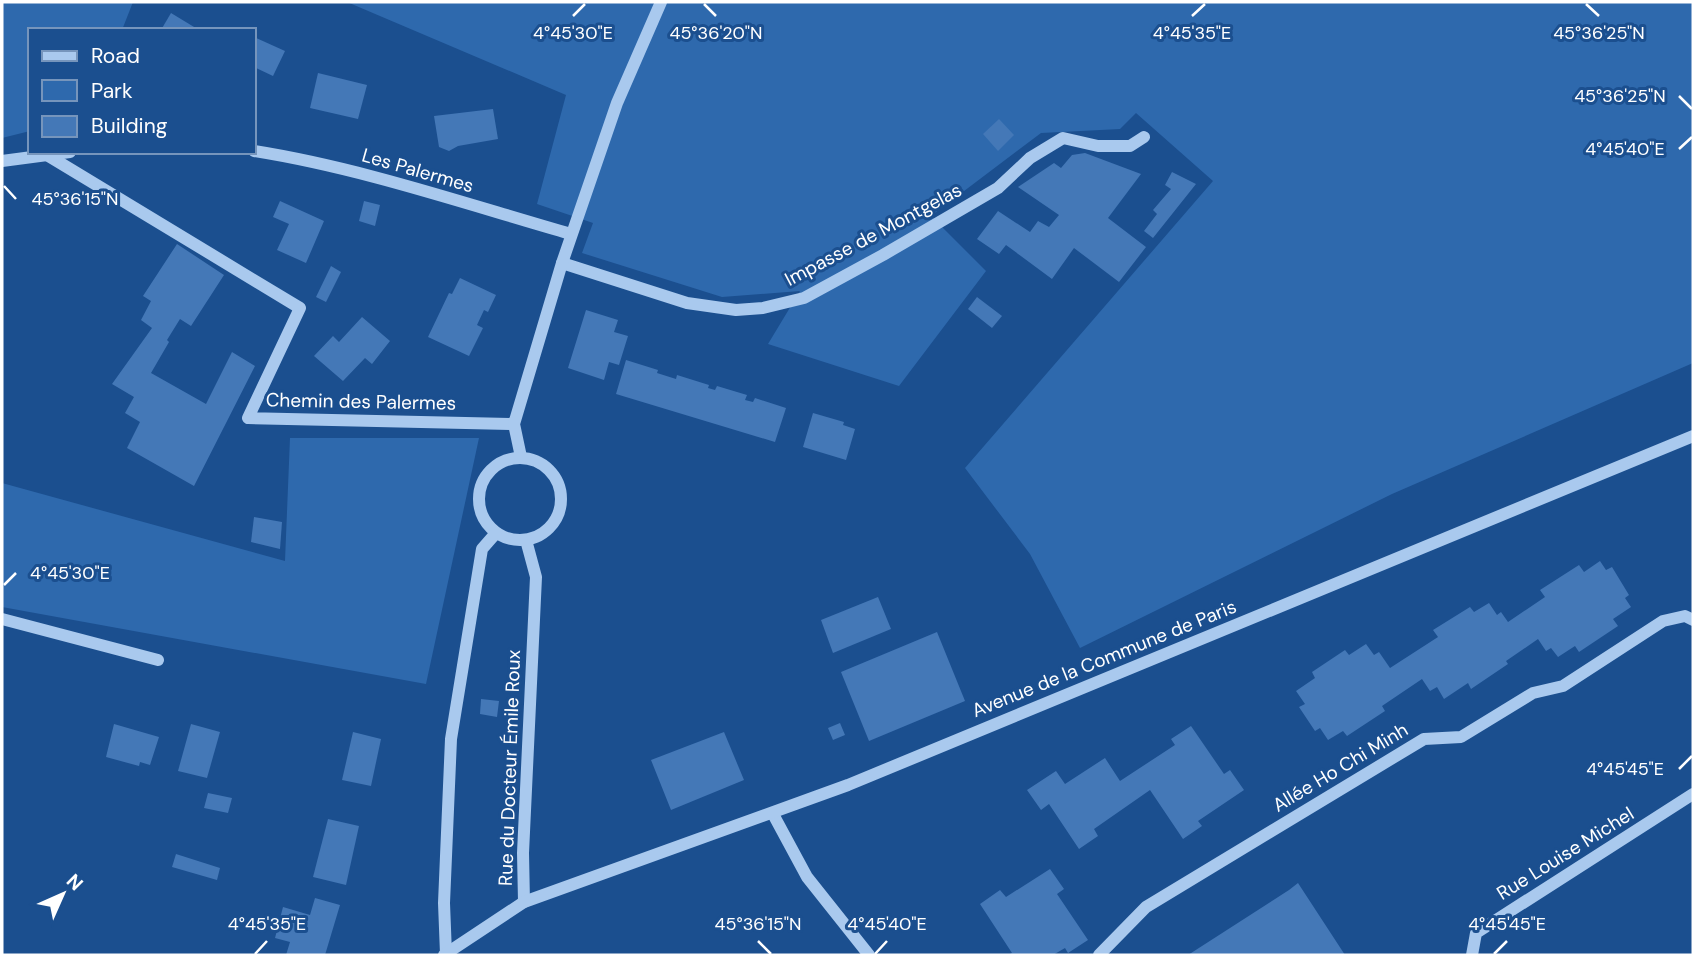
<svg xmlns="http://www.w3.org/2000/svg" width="1695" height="957" viewBox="0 0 1695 957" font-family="'DM Sans',sans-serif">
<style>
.green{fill:#2e69ad}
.building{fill:#4478b7}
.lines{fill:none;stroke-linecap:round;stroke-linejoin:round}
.minor{stroke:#a9c9ee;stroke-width:12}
.ticks{fill:none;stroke:#fff;stroke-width:2.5}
.labels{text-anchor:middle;stroke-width:6;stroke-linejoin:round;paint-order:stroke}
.street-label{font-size:19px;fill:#fff;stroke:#1b4f8f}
.ticks-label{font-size:18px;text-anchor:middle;fill:#fff;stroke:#1b4f8f;stroke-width:6;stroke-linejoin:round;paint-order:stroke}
</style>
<rect width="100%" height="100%" fill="#1b4f8f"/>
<!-- green -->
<g class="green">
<path d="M2 2H133L122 30H30V131L2 138Z"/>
<path d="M347 2H1693V363L1392 494 1080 648 1030 554 965 468 1213 181 1136 113 1120 129 1041 133 931 216 986 271 899 386 768 344 800 291 722 297 582 253 593 223 537 204 566 95Z"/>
<path d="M290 438H479L426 684 2 607V483L285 561Z"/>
</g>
<!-- building -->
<g class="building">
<path d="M171 13 199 30H161Z"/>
<path d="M254 37 285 51 273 76 254 67Z"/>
<path d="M318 73 367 85 358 119 310 108Z"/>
<path d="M493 109 498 139 458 146 449 151 439 147 434 116Z"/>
<path d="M999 119 1014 135 998 151 983 134Z"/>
<path d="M1085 153 1141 174 1108 218 1146 247 1119 282 1074 248 1052 279 1006 245 999 254 977 239 998 211 1030 232 1038 221 1049 227 1059 215 1018 187 1054 163 1061 168 1072 155Z"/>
<path d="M1172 172 1196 184 1153 238 1144 231 1157 214 1153 210 1171 189 1165 185Z"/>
<path d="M280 201 324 221 306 263 277 250 289 224 273 217Z"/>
<path d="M364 201 380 205 375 226 359 221Z"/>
<path d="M177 244 224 275 191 326 180 319 167 340 169 342 151 373 206 404 232 352 255 366 194 486 127 448 140 422 125 413 134 397 112 384 152 328 141 320 151 301 143 296Z"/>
<path d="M331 266 341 272 326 302 316 297Z"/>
<path d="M460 278 496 295 488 312 484 310 477 325 483 328 469 356 428 337 449 293 452 294Z"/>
<path d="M977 297 1002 316 992 328 968 309Z"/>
<path d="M586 310 618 320 614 332 628 336 619 365 609 362 604 380 568 368Z"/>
<path d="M362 317 390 341 372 364 365 358 343 381 314 356 333 336 339 342Z"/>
<path d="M626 360 658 370 657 373 676 379 677 375 709 385 708 388 715 390 717 386 747 395 745 400 753 402 755 398 786 408 775 442 616 394Z"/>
<path d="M813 413 844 422 843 425 855 429 846 460 803 447Z"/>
<path d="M254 517 282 522 280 549 251 542Z"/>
<path d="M1600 561 1606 570 1612 567 1629 595 1625 598 1631 607 1613 619 1618 626 1579 652 1575 646 1558 657 1551 648 1546 651 1538 639 1506 661 1508 664 1471 689 1468 683 1444 699 1437 687 1430 691 1422 679 1382 706 1385 711 1347 736 1343 731 1328 740 1320 728 1315 731 1299 707 1305 704 1296 691 1315 678 1312 672 1345 650 1349 655 1366 644 1374 655 1379 652 1390 668 1438 637 1433 630 1470 607 1474 612 1489 603 1497 615 1501 612 1508 622 1545 597 1540 590 1579 565 1584 572Z"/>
<path d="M878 597 891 629 833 653 821 620Z"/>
<path d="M937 632 965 701 869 741 841 672Z"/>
<path d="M481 699 499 701 497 717 480 714Z"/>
<path d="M840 723 845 735 833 740 828 728Z"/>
<path d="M114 724 159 737 150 765 140 762 139 766 106 757Z"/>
<path d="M191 724 220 732 207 778 178 771Z"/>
<path d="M1191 726 1224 774 1230 770 1244 790 1198 821 1202 826 1183 839 1150 790 1094 829 1098 836 1079 849 1049 804 1041 810 1027 790 1056 771 1065 784 1105 758 1120 781 1175 745 1171 739Z"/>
<path d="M353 732 381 739 371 786 342 780Z"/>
<path d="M724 732 744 780 671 810 651 760Z"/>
<path d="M208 793 232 798 228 813 204 808Z"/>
<path d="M328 819 359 826 346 885 313 877Z"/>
<path d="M176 854 220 868 217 880 172 867Z"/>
<path d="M1050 869 1064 889 1057 894 1088 940 1068 953 1065 948 1053 955H1008L1012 953 980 904 1000 890 1006 897Z"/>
<path d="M1298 883 1345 955H1188L1289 890Z"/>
<path d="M315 898 340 905 325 955H286L290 942 275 938 283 907 310 915Z"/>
</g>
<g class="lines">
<!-- minor -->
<g class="minor">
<path d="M254 151C361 168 466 204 571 234"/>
<path d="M47 155 300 308 248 418 514 424"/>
<path d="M2 161 70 152"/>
<path d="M562 263 687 303 736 310 763 308 804 298 883 255 998 188 1030 158 1063 138 1098 146H1130L1144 137"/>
<path d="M521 457 514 424 562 263 617 103 661 2"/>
<circle cx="520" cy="499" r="41"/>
<path d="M2 619 158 660"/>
<path d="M773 814 807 877 869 955"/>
<path d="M524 902 523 853 536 577 526 540"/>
<path d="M446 954 444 903 451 739 482 549 496 533"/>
<path d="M444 955 524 902 848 785 1693 436"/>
<path d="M1099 955 1146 907 1424 739 1461 737 1533 693 1563 686 1663 621 1685 616 1693 620"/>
<path d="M1472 955 1476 933 1693 794"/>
</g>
</g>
<!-- ticks -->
<path class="ticks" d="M704 4 716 16M1586 4 1599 16M573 16 585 4M1192 16 1205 4M1679 96 1692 109M1679 149 1692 137M4 186 16 199M4 585 16 573M1679 769 1692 756M758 941 771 954M255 954 267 941M875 954 887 941M1494 954 1507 941"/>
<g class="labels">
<!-- street labels -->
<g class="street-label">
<text transform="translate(418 170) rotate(16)" y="7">Les Palermes</text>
<text transform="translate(873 234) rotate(-28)" y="7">Impasse de Montgelas</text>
<text transform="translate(361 401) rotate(1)" y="7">Chemin des Palermes</text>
<text transform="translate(1104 658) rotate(-22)" y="7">Avenue de la Commune de Paris</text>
<text transform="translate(1340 767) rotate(-31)" y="7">Allée Ho Chi Minh</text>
<text transform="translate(509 768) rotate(-88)" y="7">Rue du Docteur Émile Roux</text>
<text transform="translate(1565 853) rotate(-32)" y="7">Rue Louise Michel</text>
</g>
</g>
<g class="ticks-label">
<text x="1599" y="39">45°36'25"N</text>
<text x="573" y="39">4°45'30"E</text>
<text x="716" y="39">45°36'20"N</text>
<text x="1192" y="39">4°45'35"E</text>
<text x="1620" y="102">45°36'25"N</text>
<text x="1625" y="155">4°45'40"E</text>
<text x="75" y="205">45°36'15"N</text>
<text x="70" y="579">4°45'30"E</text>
<text x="1625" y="775">4°45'45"E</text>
<text x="267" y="930">4°45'35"E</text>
<text x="887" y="930">4°45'40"E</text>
<text x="1507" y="930">4°45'45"E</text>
<text x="758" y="930">45°36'15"N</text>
</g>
<!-- border -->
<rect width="1695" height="957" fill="none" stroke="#ffffff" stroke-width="7"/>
<!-- legend -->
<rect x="28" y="28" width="228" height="126" fill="#1b4f8f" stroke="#7695bc" stroke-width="2"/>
<rect x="42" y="51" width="35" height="10" fill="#a9c9ee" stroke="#7695bc" stroke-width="2"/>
<text x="91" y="63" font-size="21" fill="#ffffff">Road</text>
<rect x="42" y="80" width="35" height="21" fill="#2e69ad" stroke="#7695bc" stroke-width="2"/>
<text x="91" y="98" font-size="21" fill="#ffffff">Park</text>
<rect x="42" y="116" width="35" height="21" fill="#4478b7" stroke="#7695bc" stroke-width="2"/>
<text x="91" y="133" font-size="21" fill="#ffffff">Building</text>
<!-- north arrow -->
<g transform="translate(63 894) rotate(45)" stroke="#1b4f8f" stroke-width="5" paint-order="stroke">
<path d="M0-5L12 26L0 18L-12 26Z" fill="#ffffff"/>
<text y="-10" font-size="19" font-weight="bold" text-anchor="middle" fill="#ffffff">N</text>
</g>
</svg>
